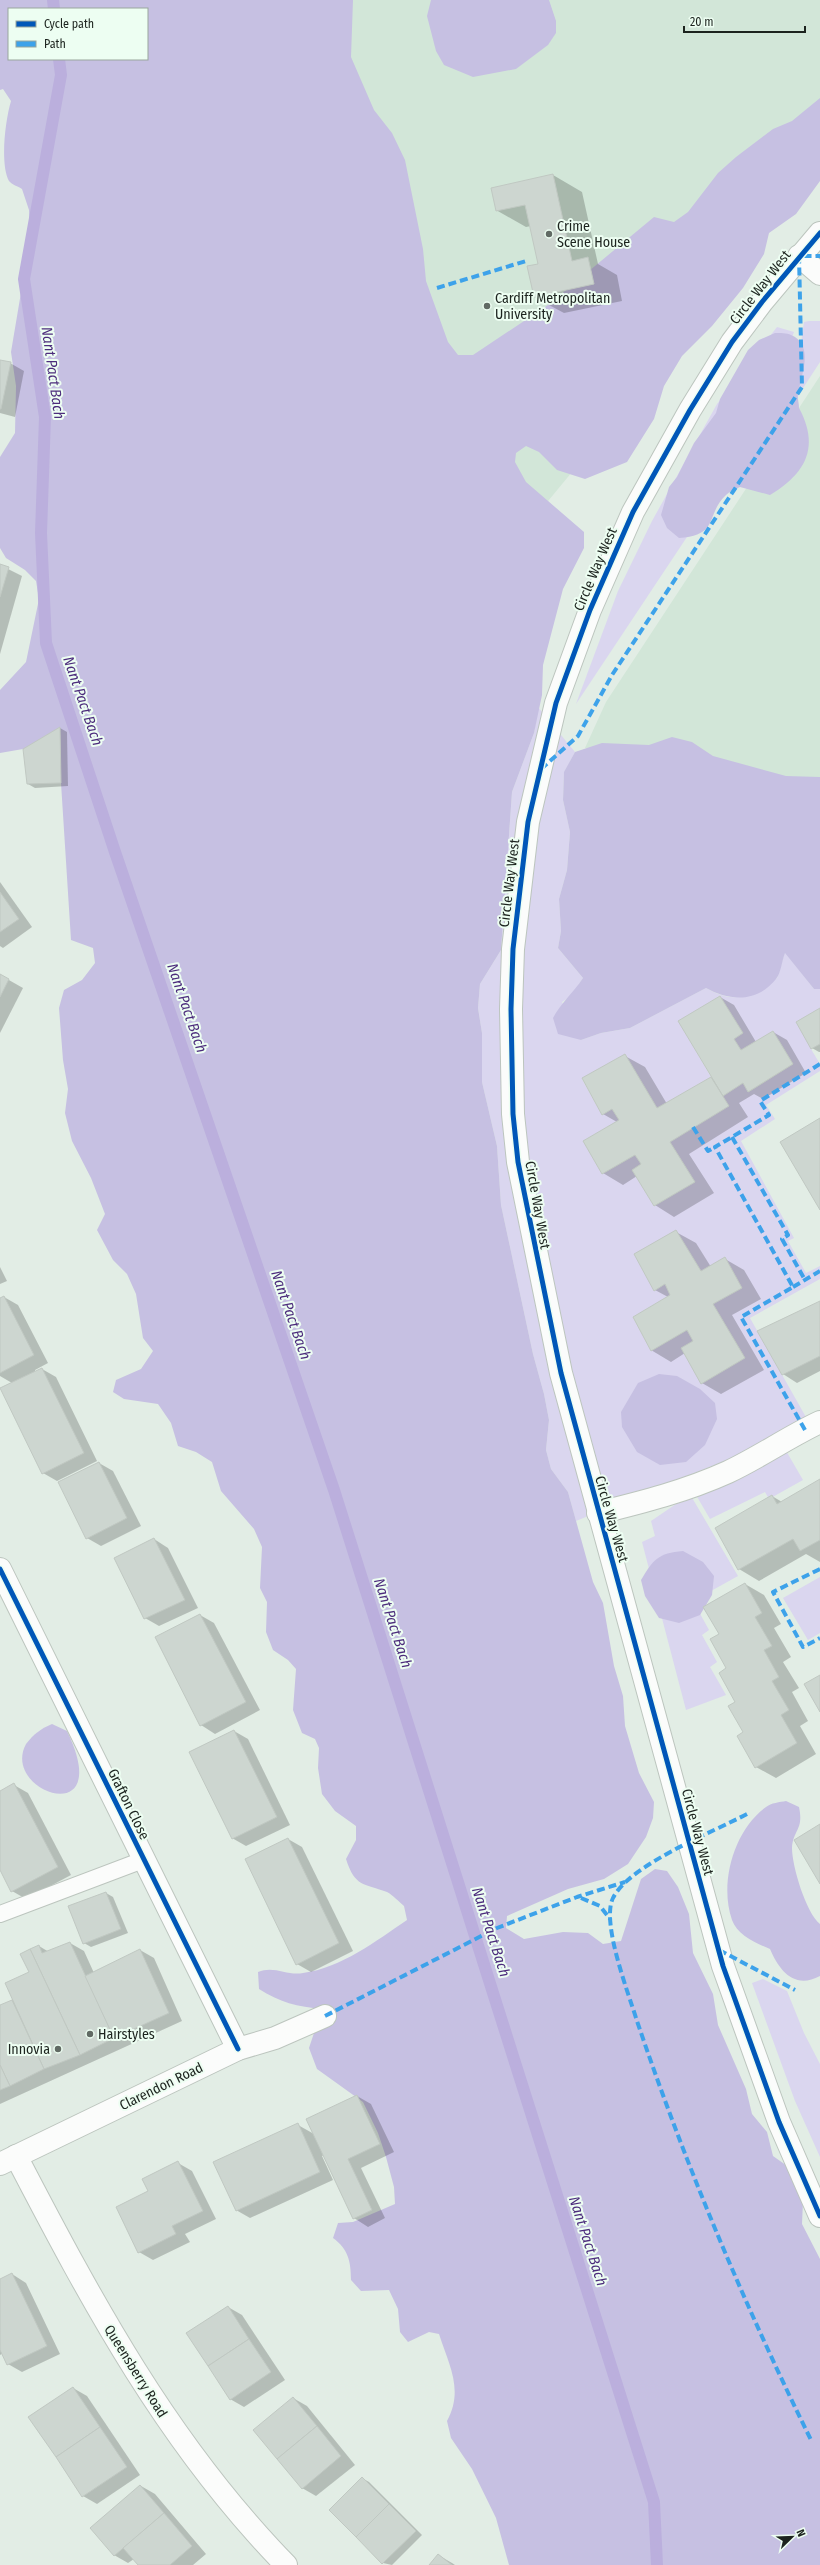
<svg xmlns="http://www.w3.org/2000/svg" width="820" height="2565" viewBox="0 0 820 2565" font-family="'Fira Sans Condensed',sans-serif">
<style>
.built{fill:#d2e6d8}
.green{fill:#dad6ef;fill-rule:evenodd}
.forest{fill:#c6c0e2;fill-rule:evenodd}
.shadow{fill:#0003}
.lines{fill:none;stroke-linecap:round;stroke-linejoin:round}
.stream{stroke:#bbafdd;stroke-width:12}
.building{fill:#cdd6d0;stroke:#c0c8c2}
.lane-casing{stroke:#bcc5be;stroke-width:18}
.street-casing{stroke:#bcc5be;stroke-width:24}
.secondary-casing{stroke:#bcc5be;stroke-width:24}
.lane{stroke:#fbfcfb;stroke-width:16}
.street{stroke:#fbfcfb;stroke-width:22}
.secondary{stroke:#fbfcfb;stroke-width:22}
.quiet{stroke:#3da2ea;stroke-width:4;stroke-dasharray:8 4;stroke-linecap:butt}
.cycleway-casing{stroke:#edfef2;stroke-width:8}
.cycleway{stroke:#0057b8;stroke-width:5}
.poi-dot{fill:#616a64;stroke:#edfef2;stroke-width:1.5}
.labels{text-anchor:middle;stroke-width:4;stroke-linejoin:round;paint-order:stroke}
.poi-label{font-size:14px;fill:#1c231e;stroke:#edfef2;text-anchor:start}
.street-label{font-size:14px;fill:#1c231e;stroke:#edfef2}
.water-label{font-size:15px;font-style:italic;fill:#4c2c7c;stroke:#edfef2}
</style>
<rect width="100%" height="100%" fill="#e2ede5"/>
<!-- built -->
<g class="built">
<path d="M290 0H820V153L591 449 525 529Z"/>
<path d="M820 376V797L585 748 606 702Z"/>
</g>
<!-- green -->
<g class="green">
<path d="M809 321H820V362L792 405 804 322Z"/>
<path d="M777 327 794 332 758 430 576 704 618 591 652 521 717 404Z"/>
<path d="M538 707 575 752 564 773 563 800 570 832 567 870 559 899 561 931 558 948 583 978 571 996 562 1002 581 1040 601 1033 630 1028 706 988C738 1006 748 995 777 978L785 952 814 989H820V1008L811 1049 820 1064V1071L766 1105 775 1119 741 1141 794 1238 788 1241 806 1273 820 1266V1279L750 1318 811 1426 576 1521 568 1492 551 1469 546 1450 549 1420 544 1394 533 1354 501 1205 497 1146 482 1082V1033L478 1008 480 984 501 950 512 792 534 733ZM720 996 742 1033 734 1039 741 1050 773 1031 793 1064 749 1092 743 1083 723 1096 670 1142 694 1182 654 1206 632 1170 641 1164 635 1155 602 1174 583 1141 619 1120 612 1109 602 1115 582 1079 625 1055 657 1108 711 1077 679 1022ZM676 1231 701 1271 713 1304 745 1358 681 1348 693 1341 687 1330 651 1351 633 1317 670 1295 665 1284 654 1290Z"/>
<path d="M785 1449 803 1480 769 1499 765 1492 710 1519 696 1495Z"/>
<path d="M691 1496 738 1576 693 1601 709 1630 702 1635 717 1662 710 1667 726 1695 686 1710 642 1542 655 1536 651 1521 679 1502Z"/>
<path d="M820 1577V1633L808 1640 783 1598Z"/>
<path d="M763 1979 787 1991 804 2033 820 2064V2157L795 2101 752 1983Z"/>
</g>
<!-- forest -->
<g class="forest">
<path d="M0 0H353L351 57 374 110 392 133 405 160 423 249 426 281 448 342 458 355H473L548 305 654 217 674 222 688 212 718 173 736 157 773 129 792 121 820 98V181L796 214 769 233 764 254 743 288 712 326 682 356 664 386 654 419 627 462 585 479 557 470 539 452 526 446 516 453 515 462 526 482 584 532V548L563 589 543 665 542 695 534 733 512 792 501 950 480 984 478 1008 482 1033V1082L497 1146 501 1205 533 1354 544 1394 549 1420 546 1450 551 1469 568 1492 593 1582 603 1603 614 1666 623 1696 625 1726 639 1773 654 1802 653 1818 646 1837 628 1864 604 1879 568 1889 507 1916 506 1928 524 1939 563 1932 588 1933 603 1944 621 1941 641 1879 655 1869 667 1871 678 1887 689 1914 693 1953 713 1994 718 2025 746 2089 752 2114 767 2132 773 2156 790 2168 803 2201 802 2224 820 2259V2565H509L496 2518 472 2469 451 2438 447 2421C464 2390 449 2365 439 2334L429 2332 408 2342 400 2332 398 2309 389 2290 361 2291 351 2280C351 2261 348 2249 333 2238L338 2223 353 2222 395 2204 394 2187 386 2157 378 2133 363 2102 317 2069 309 2048 322 2009C298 2007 279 2002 259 1989L258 1972C274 1965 287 1976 303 1973 341 1968 376 1941 407 1920L404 1906C399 1902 393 1895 387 1892 363 1883 355 1887 346 1859L356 1840V1826L335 1811 322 1794 318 1768 319 1748 315 1739 302 1733 293 1710 296 1669 288 1660 273 1650 266 1632 267 1602 260 1588 262 1547 254 1529 221 1491 212 1462 196 1452 178 1446 171 1423 158 1404 124 1399 113 1392 116 1380 141 1369 153 1351 143 1338 136 1294 127 1274 113 1260 97 1230 105 1214 91 1178 72 1141 65 1113 68 1089 63 1060 59 1008 64 990 82 980 95 963 93 948 71 940 61 783 23 749 0 753V690L26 662 39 599 36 581 25 570 6 558 0 548V457L15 433 16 386 11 352 30 239 29 210 22 189C18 186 12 185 9 181 0 165 5 121 11 101L3 89 0 90ZM9 9H147V59H9Z"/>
<path d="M431 0H549L556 21V33L548 45 516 69 473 77 444 65 436 51 427 16Z"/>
<path d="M775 333C780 333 787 333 791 335 815 345 801 376 798 393 797 397 799 403 799 408 820 447 806 473 770 495L740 487C736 489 730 491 726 495 705 515 720 535 679 538L667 528 661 515 669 487 677 477 694 443 716 413 720 399 748 350 759 340Z"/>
<path d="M672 737 692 742 713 756 786 776 820 777V989H814L785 953C782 960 781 973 776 979 757 1003 729 1001 706 988L630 1028 601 1033 581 1040 558 1034 553 1018C561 1003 573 993 583 978L558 948 561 931 559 899 567 870 570 832 563 800 564 772 575 752 602 743 649 745Z"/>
<path d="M659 1374 677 1376 700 1389 715 1403 717 1419 705 1445 686 1462 660 1465 637 1452 622 1427 621 1412 638 1383Z"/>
<path d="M683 1551 703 1562 714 1576 712 1595 700 1615 679 1623 659 1618 645 1596 641 1580C653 1560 658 1553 683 1551Z"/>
<path d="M52 1724 67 1731C116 1832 0 1792 26 1744 34 1734 40 1729 52 1724Z"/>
<path d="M786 1801 799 1807C804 1830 793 1830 792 1848 792 1866 806 1913 820 1924V1976C794 1990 779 1970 770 1949 756 1943 737 1935 732 1920 719 1883 734 1830 766 1807 771 1803 780 1802 786 1801Z"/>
</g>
<!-- shadow -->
<g class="shadow">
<path d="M553 175 582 192 598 264 617 275 622 301 564 313 534 297 539 265 531 226 526 227 496 210Z"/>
<path d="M0 361 10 363 24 371 15 417 0 413Z"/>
<path d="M0 565 22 576 0 654Z"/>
<path d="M60 728 67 732 68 786 35 788 28 784Z"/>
<path d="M0 882 32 927 3 948 0 946Z"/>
<path d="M0 975 23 988 0 1033Z"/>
<path d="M720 997 734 1005 756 1042 773 1032 787 1040 806 1073 763 1099 754 1094 739 1103 748 1117 689 1154 714 1193 674 1217 655 1205 637 1176 623 1185 603 1173 617 1122 603 1114 625 1056 645 1067 667 1104 711 1078 714 1081Z"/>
<path d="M820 1009V1052H819L812 1048Z"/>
<path d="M676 1232 696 1243 711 1267 725 1259 744 1270 761 1299 732 1315 764 1370 721 1394 702 1383 685 1353 671 1362 651 1350 668 1297 655 1290Z"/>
<path d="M0 1267 7 1281 0 1284Z"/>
<path d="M4 1297 18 1305 48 1363 35 1370V1372L42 1369 56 1377 97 1461 57 1481 43 1473 12 1383 0 1376V1299Z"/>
<path d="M820 1302V1371L797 1383 783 1374Z"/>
<path d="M99 1463 113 1471 141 1526 101 1546 87 1538Z"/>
<path d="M820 1481V1562L806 1554 759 1581 739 1569 716 1528 772 1496 782 1502Z"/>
<path d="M154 1539 168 1548 198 1608 159 1626 145 1618Z"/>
<path d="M745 1584 764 1595 781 1624 774 1628 791 1657 783 1662 799 1688 792 1692 808 1721 800 1726 816 1754 776 1778 756 1767 744 1732 720 1634Z"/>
<path d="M200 1615 214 1623 260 1710 215 1734 201 1725 156 1638Z"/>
<path d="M234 1731 248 1739 290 1825 246 1846 232 1838Z"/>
<path d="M14 1785 28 1793 71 1875 26 1899 12 1891 0 1868V1792Z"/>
<path d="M288 1839 302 1847 353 1951 311 1972 297 1964Z"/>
<path d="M106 1893 113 1897 128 1933 91 1947 84 1943Z"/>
<path d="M70 1943 84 1951 94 1973 140 1950 154 1958 182 2021 0 2104V2006L13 2000 30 1972 39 1946 49 1952Z"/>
<path d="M357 2096 371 2104 394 2152 361 2168 385 2218 368 2227 354 2218 324 2155 322 2156 333 2180 250 2218 236 2210 298 2125 314 2134Z"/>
<path d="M178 2163 192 2171 216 2219 185 2234 190 2242 153 2260 139 2252Z"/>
<path d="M12 2274 26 2283 60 2354 22 2372 8 2364 3 2353 0 2355V2280Z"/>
<path d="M228 2307 242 2315 285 2380 244 2407 230 2399Z"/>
<path d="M73 2388 87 2396 140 2475 97 2504 83 2496Z"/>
<path d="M293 2398 307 2406 355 2465 316 2496 302 2488Z"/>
<path d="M362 2478 369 2482 422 2535 392 2565 383 2563Z"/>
<path d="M141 2486 155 2494 206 2554 193 2565H139L134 2559 128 2563 114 2555Z"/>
<path d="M438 2555 452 2563 455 2565H431Z"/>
</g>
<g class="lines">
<!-- stream -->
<g class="stream">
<path d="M53 0 54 9"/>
<path d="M59 59 61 75 24 279 45 417 41 533 46 643 115 852 334 1490 654 2502 657 2565"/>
</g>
</g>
<!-- building -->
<g class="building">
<path d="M553 174 572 261 588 257 594 284 534 297 527 266 538 264 525 205 496 211 491 188Z"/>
<path d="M0 360 11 362 1 409H0Z"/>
<path d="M0 564 9 567 0 597Z"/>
<path d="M60 727 61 783 27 784 23 749Z"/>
<path d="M0 892 19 919 0 932Z"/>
<path d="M0 974 9 979 0 997Z"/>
<path d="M720 996 743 1033 734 1039 741 1050 773 1031 793 1064 748 1092 743 1083 723 1096 678 1021Z"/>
<path d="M820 1008V1044L811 1049 796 1022Z"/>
<path d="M625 1054 657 1108 711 1077 729 1106 670 1142 695 1182 654 1206 632 1170 641 1164 635 1155 602 1174 583 1141 619 1120 612 1109 602 1115 582 1078Z"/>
<path d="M820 1118V1210L780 1142Z"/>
<path d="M676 1230 701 1271 725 1257 742 1288 713 1304 745 1358 701 1384 681 1348 693 1341 687 1330 651 1351 633 1317 670 1295 665 1284 654 1291 634 1254Z"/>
<path d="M4 1296 34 1355 0 1373V1298Z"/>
<path d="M820 1301V1356L782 1375 757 1331Z"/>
<path d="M42 1368 84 1453 42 1474 0 1388Z"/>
<path d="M99 1462 127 1518 86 1539 58 1482Z"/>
<path d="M820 1479V1540L800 1551 793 1539 738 1570 715 1528 772 1495 777 1504Z"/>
<path d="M154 1538 185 1600 144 1619 114 1558Z"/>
<path d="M745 1583 762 1613 755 1617 772 1646 764 1650 779 1677 772 1681 789 1710 781 1715 797 1743 755 1768 737 1736 743 1732 728 1706 735 1702 719 1673 726 1668 710 1639 719 1634 703 1607Z"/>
<path d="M200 1614 246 1702 200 1726 155 1637Z"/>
<path d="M820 1675V1712L804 1684Z"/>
<path d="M234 1730 277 1817 232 1839 189 1752Z"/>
<path d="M14 1783 58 1867 11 1892 0 1870V1791Z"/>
<path d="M820 1824V1884L794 1840Z"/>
<path d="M288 1838 339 1943 296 1965 245 1859Z"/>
<path d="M106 1892 121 1929 83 1944 68 1906Z"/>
<path d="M70 1942 114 2038 80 2055 30 1949 39 1945 42 1953Z"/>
<path d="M30 1949 80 2055 44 2069 5 1983 29 1972 20 1954Z"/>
<path d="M140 1949 169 2013 114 2038 85 1976Z"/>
<path d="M12 2000 44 2069 10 2086 0 2065V2005Z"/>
<path d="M0 2065 10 2086 0 2090Z"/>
<path d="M357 2095 380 2144 348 2159 372 2210 353 2219 306 2119Z"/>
<path d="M298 2123 320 2172 236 2211 213 2162Z"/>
<path d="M178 2161 203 2211 172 2226 176 2234 138 2253 116 2207 148 2191 142 2179Z"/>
<path d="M12 2273 47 2346 7 2365 0 2350V2279Z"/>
<path d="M228 2306 249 2339 208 2366 186 2333Z"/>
<path d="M249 2339 271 2372 230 2400 208 2366Z"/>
<path d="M73 2387 100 2427 56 2457 28 2417Z"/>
<path d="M293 2397 317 2426 277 2459 253 2430Z"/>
<path d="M317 2426 341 2456 302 2489 277 2459Z"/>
<path d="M100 2427 127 2467 82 2497 56 2457Z"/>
<path d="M362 2477 389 2504 356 2537 329 2510Z"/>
<path d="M140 2485 164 2513 114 2556 90 2528Z"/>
<path d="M389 2504 416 2531 382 2564 356 2537Z"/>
<path d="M164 2513 192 2546 170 2565H138L123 2548Z"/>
<path d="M438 2554 452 2565H429Z"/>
</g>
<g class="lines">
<!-- lane casing -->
<g class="lane-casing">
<path id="lane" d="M0 1914 143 1860"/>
</g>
<!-- street casing -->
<g class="street-casing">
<g id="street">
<path d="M799 256 820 274"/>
<path d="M598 1513C643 1502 686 1491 728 1472 760 1457 788 1437 820 1422"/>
<path d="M0 1569 238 2049"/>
<path d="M16 2156C93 2304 168 2444 286 2565"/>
<path d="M0 2164 238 2049 275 2038 325 2016"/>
</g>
</g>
<!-- secondary casing -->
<g class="secondary-casing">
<path id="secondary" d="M820 233 762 302 732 342 690 410 633 512 590 610 556 703 528 822 513 949 511 1009 513 1114 518 1162 561 1373 723 1966 779 2122 820 2216"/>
</g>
<!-- lane -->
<use href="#lane" class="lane"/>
<!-- street -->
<use href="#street" class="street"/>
<!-- secondary -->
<use href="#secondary" class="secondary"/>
<!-- quiet -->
<g class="quiet">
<path d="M437 288 526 261"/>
<path d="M541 769 578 736 612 675 802 387 799 256H820"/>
<path d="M693 1127 708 1151 715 1147"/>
<path d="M732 1137 788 1235 782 1239 805 1280"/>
<path d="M793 1287 820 1271"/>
<path d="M805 1430 741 1317 793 1287 715 1147 769 1115 760 1101 820 1064"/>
<path d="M820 1569 773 1592 803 1647 820 1638"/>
<path d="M747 1814C713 1832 629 1865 613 1898 601 1922 628 1992 636 2018 685 2164 744 2304 812 2442"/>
<path d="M581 1898 600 1906 610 1919"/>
<path d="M719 1950 795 1990"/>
<path d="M325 2016 497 1928 577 1897 625 1882"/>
</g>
<!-- cycleway casing -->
<g class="cycleway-casing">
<g id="cycleway">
<path d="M820 233 762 302 732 342 690 410 633 512 590 610 556 703 528 822 513 949 511 1009 513 1114 518 1162 561 1373 723 1966 779 2122 820 2216"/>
<path d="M0 1569 238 2049"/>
</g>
</g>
<!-- cycleway -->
<use href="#cycleway" class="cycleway"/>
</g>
<!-- markers -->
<g class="poi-dot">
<circle cx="549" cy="234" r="4"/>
<circle cx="487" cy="306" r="4"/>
<circle cx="90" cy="2034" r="4"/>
<circle cx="58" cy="2049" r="4"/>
</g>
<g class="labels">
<!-- poi labels -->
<g class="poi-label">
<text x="557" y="231">Crime<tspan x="557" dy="16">Scene House</tspan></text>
<text x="495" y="303">Cardiff Metropolitan<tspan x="495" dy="16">University</tspan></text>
<text x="98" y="2039">Hairstyles</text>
<text x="50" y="2054" text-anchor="end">Innovia</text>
</g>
<!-- street labels -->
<g class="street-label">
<text transform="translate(760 287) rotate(-52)" y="5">Circle Way West</text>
<text transform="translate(595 569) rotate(-67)" y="5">Circle Way West</text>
<text transform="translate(509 883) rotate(-83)" y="5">Circle Way West</text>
<text transform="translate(538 1205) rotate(80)" y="5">Circle Way West</text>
<text transform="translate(612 1519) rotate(74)" y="5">Circle Way West</text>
<text transform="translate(129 1804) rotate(64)" y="5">Grafton Close</text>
<text transform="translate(698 1832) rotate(75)" y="5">Circle Way West</text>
<text transform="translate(161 2086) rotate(-26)" y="5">Clarendon Road</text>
<text transform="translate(136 2371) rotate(58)" y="5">Queensberry Road</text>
</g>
<!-- water labels -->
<g class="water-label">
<text transform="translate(53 373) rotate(82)" y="5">Nant Pact Bach</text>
<text transform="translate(83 701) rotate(71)" y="5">Nant Pact Bach</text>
<text transform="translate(187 1008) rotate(71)" y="5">Nant Pact Bach</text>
<text transform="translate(291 1315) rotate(71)" y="5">Nant Pact Bach</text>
<text transform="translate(393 1623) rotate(72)" y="5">Nant Pact Bach</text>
<text transform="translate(491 1932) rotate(72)" y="5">Nant Pact Bach</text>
<text transform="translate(588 2241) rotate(72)" y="5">Nant Pact Bach</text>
</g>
</g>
<!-- legend -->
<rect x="8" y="8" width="140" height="52" fill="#edfef2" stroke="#99a69d"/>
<rect x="16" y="21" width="20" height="6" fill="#0057b8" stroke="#99a69d"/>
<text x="44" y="28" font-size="12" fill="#1c231e">Cycle path</text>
<rect x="16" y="41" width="20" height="6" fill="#3da2ea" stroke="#99a69d"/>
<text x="44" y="48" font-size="12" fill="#1c231e">Path</text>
<!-- north arrow -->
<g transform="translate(792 2537) rotate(67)" stroke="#edfef2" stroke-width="3" paint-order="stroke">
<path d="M0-3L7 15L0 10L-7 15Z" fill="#1c231e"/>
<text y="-6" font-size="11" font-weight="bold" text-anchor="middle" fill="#1c231e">N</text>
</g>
<!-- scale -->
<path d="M684 26v6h121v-6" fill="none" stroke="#1c231e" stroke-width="2"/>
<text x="690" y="26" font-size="12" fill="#1c231e" stroke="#edfef2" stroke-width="3" paint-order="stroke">20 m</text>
</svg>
